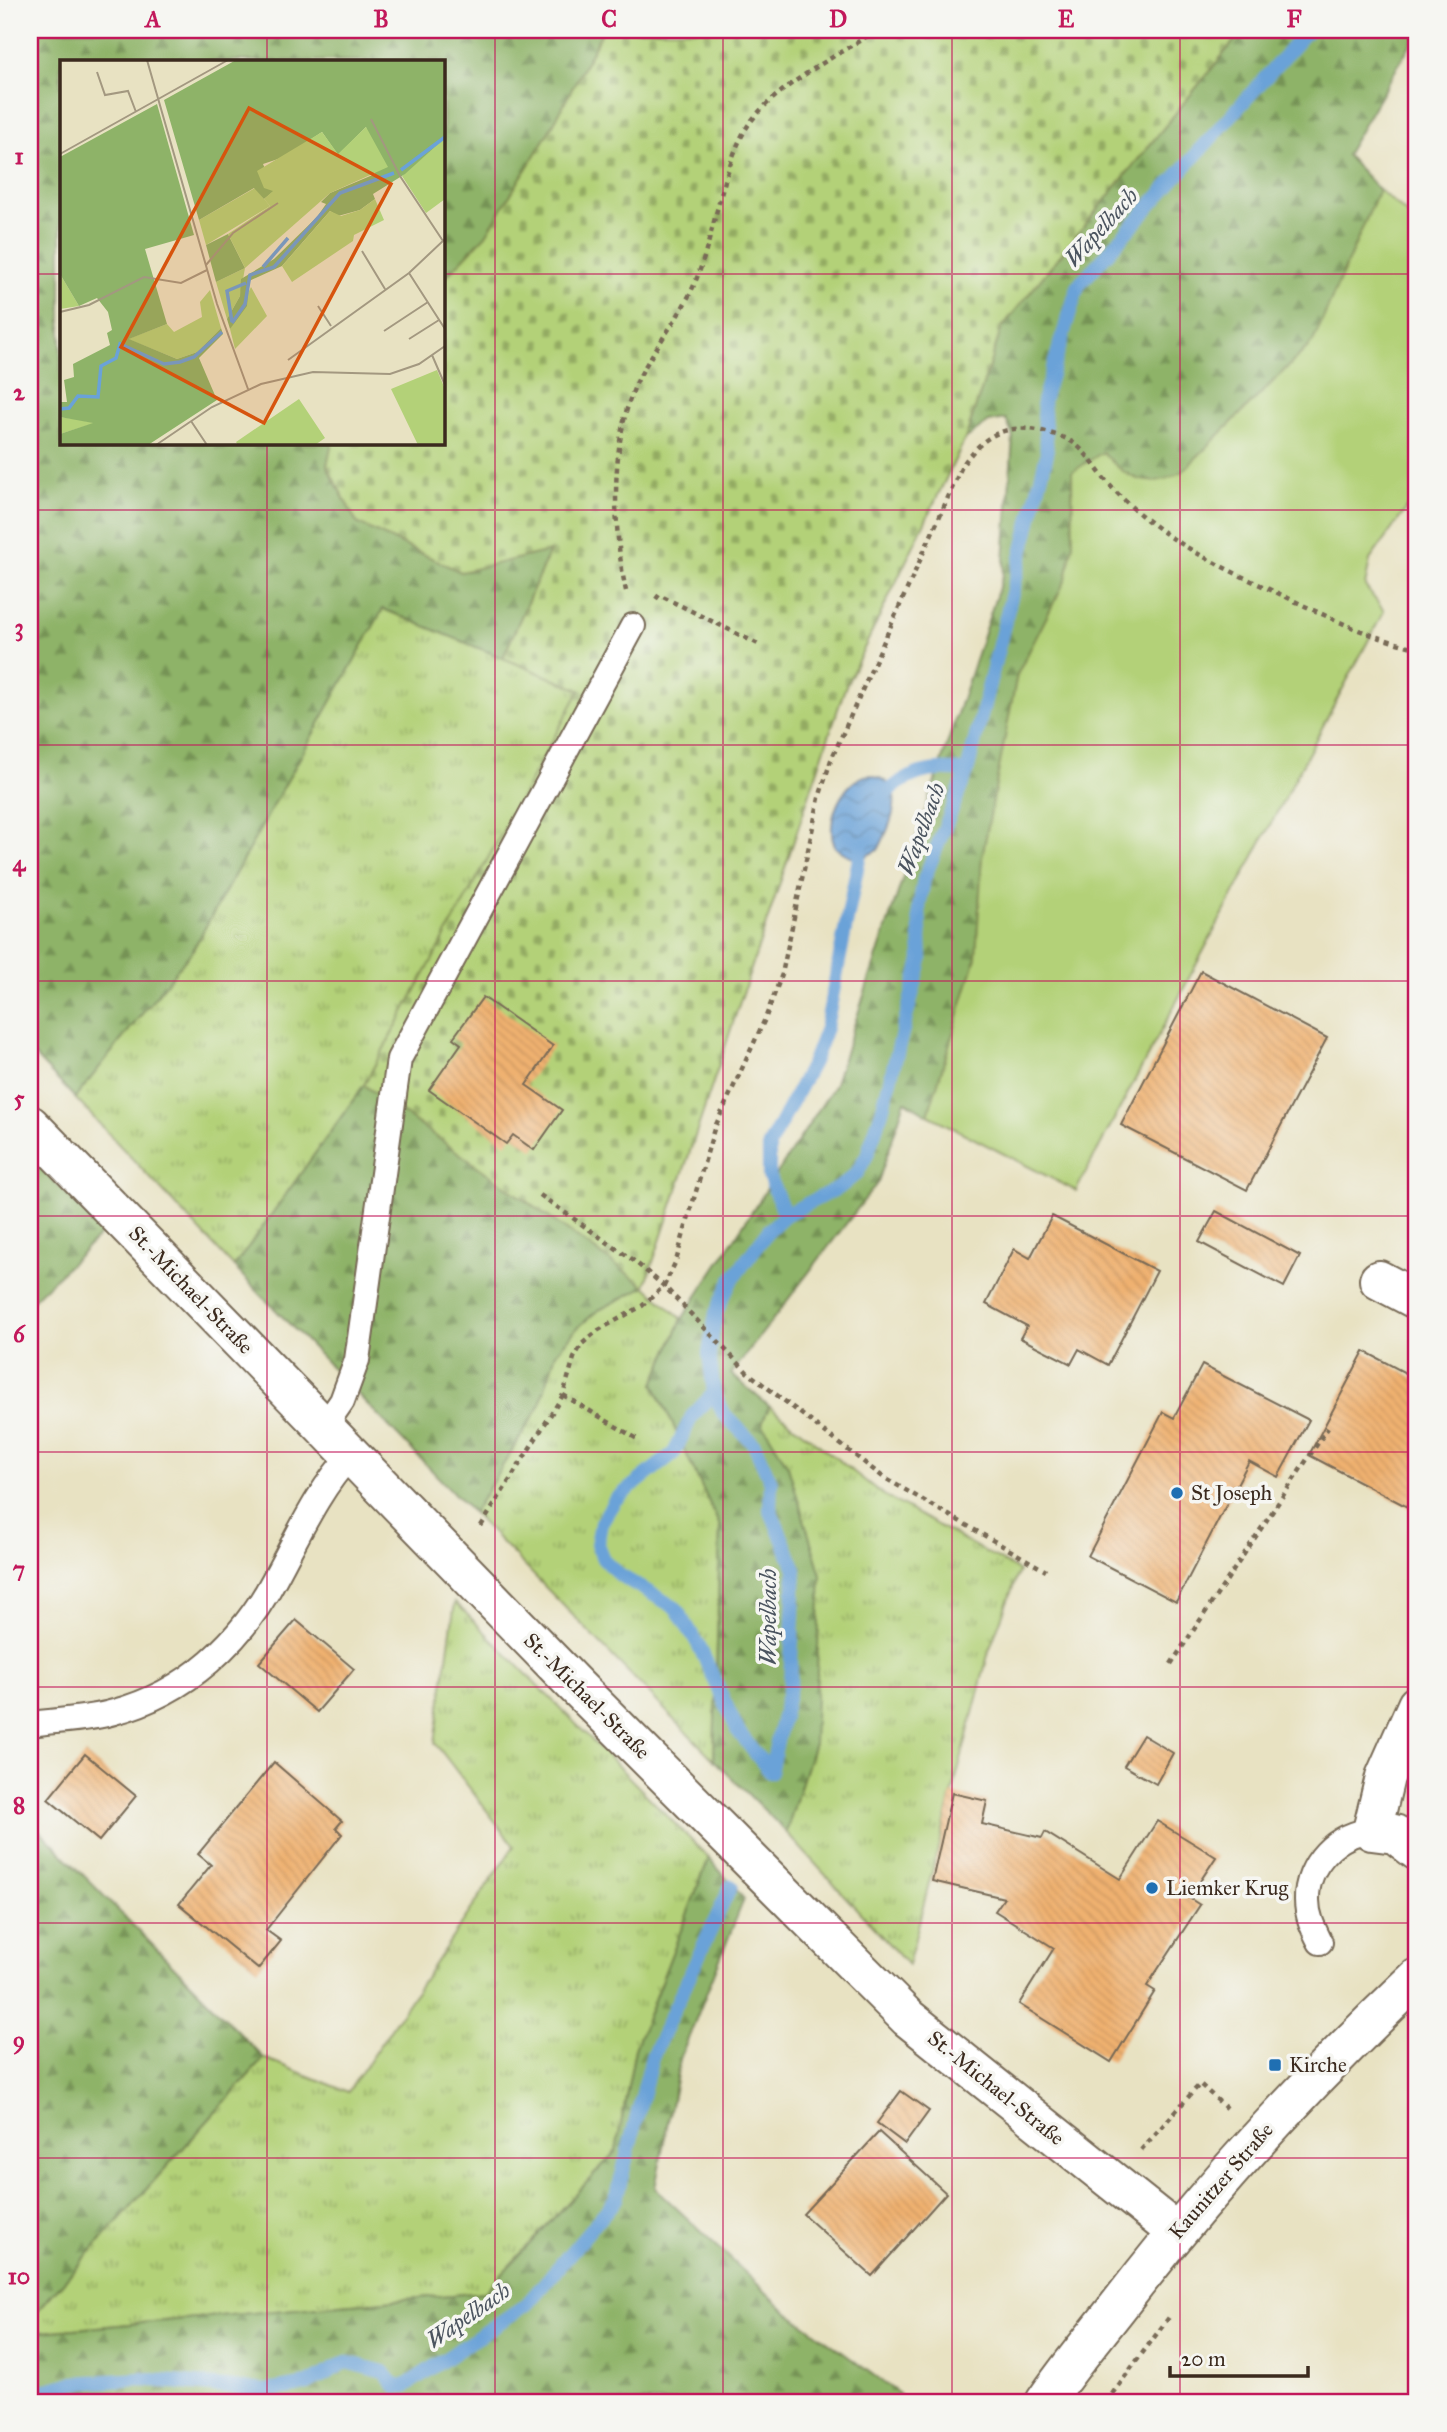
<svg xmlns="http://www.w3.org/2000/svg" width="1447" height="2432" viewBox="0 0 1447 2432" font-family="'IM FELL Great Primer',serif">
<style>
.grass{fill:url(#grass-tufts);stroke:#777e4b;stroke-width:2}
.forest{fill:url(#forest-firs);stroke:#646e43;stroke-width:2}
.cemetery{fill:url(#cemetery-stones);stroke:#777e4b;stroke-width:2}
.park{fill:#b3d178;stroke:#777e4b;stroke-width:2}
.water{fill:url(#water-waves);stroke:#52667b;stroke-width:2}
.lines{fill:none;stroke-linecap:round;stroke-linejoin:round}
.stream{stroke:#6aa2d8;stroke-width:14}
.building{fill:url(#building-back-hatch)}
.service-casing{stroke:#786a57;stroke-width:28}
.minor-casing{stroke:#786a57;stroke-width:42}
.tertiary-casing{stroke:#786a57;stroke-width:42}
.path{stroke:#786a57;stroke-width:4.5;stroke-dasharray:5 5;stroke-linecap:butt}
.service{stroke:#fff;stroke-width:24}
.minor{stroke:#fff;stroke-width:38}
.tertiary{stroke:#fff;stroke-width:38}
.grid{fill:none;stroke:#c2185b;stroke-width:2;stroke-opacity:0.55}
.poi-dot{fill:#1f6fb2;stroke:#f6f6f2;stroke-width:2.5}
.labels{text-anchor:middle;stroke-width:7;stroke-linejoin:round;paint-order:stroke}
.street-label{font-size:21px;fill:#3b2a1e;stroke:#f6f6f2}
.poi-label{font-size:21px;fill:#3b2a1e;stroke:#f6f6f2;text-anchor:start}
.water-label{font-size:23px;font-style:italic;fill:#4b545f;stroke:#f6f6f2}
.inset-river{fill:none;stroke:#6aa2d8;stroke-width:3.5}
.inset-road{fill:none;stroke:#a39880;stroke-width:2}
.view{fill:#d7540e;fill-opacity:0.15;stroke:#d7540e;stroke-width:3.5}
.inset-edge{fill:none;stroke:#3b2a1e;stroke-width:3.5}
.neatline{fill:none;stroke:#c2185b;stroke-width:2.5}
.grid-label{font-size:23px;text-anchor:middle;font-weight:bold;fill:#c2185b}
</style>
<defs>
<pattern id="grass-tufts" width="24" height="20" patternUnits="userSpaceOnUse" patternTransform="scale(1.75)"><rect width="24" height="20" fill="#b3d178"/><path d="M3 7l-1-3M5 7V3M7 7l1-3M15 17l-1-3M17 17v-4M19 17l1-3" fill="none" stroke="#93aa62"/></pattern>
<pattern id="forest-firs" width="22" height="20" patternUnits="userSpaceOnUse" patternTransform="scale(1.75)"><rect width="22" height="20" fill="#8eb368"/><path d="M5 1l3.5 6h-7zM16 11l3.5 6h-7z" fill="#759255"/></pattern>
<pattern id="cemetery-stones" width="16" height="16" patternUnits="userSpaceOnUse" patternTransform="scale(1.75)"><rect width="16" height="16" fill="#b3d178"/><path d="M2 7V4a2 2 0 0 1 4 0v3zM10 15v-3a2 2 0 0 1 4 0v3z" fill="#93aa62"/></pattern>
<pattern id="water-waves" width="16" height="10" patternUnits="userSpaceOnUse" patternTransform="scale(1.75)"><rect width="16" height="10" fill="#6aa2d8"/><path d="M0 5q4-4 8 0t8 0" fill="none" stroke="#5884af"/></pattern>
<pattern id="building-back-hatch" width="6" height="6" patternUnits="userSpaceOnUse" patternTransform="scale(1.75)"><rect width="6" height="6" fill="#efb170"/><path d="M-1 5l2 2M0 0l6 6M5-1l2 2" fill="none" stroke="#ce9861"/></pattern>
</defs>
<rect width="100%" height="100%" fill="#f6f6f2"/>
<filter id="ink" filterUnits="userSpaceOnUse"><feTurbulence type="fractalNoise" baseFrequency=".0143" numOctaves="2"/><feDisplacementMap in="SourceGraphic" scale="14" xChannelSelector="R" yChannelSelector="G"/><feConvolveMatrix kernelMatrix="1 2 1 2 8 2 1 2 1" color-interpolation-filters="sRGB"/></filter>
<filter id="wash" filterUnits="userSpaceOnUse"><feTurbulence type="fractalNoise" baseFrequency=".00686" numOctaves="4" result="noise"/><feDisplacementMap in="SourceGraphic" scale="28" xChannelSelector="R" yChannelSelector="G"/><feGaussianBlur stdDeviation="1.57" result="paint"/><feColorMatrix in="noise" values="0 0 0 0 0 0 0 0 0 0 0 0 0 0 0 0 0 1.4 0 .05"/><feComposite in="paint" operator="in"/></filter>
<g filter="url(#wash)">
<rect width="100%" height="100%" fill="#e8e2c2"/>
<!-- grass -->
<g class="grass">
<path d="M383 608 581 690 364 1085 234 1267 75 1098 192 951Z"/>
<path d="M645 1286 682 1319 654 1384 720 1526 714 1760 473 1513 539 1407 556 1353 577 1328 597 1311Z"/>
<path d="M769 1406 882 1494 1019 1571 989 1651 908 1965 786 1832 814 1743 762 1423Z"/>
<path d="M455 1602 709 1858 635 2049 616 2151 485 2292 30 2333V2319L264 2058 348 2092 514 1846 435 1743Z"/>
</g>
<!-- forest -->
<g class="forest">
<path d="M30 30H603L553 125 486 235 443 280V61H61V443H332L327 466 357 523 461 572 550 550 503 658 383 609 192 951 75 1098 30 1051Z"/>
<path d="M1243 30H1417V33L1346 155 1379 190 1313 342 1183 471 1165 482 1139 480 1119 470 1072 472 1073 545 1066 579 1017 675 982 858 976 958 928 1115 905 1101 878 1182 731 1374 769 1406 762 1423 788 1466 821 1575 814 1743 786 1832 714 1760 720 1526 654 1384 682 1319 834 1086 1003 575 1013 437 1006 419 989 422 965 439 1002 327Z"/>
<path d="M364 1085 645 1286 597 1311 577 1328 556 1353 539 1407 473 1513 234 1267Z"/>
<path d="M30 1156 103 1232 30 1303Z"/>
<path d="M30 1821 264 2058 30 2319Z"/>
<path d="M709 1858 744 1899 680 2059 655 2188 785 2310 910 2402H30V2333L485 2292 616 2151 635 2049Z"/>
</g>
<!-- cemetery -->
<path class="cemetery" d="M603 30H1243L1002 327 965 439 845 688 645 1286 364 1085 580 690 503 658 550 551 461 572 357 523 327 466 332 443H443V280L486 235 553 125Z"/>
<!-- park -->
<path class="park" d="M1379 190 1417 222V494L1370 560 1365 586 1384 611 1076 1191 928 1115 976 958 982 858 1017 675 1066 579 1073 545 1072 472 1103 452C1127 480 1149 491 1183 471L1313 342Z"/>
<!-- water -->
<path class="water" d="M870 775C911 783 891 825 878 850L857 860 836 848C823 825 842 778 870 775Z"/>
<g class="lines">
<!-- stream -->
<g class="stream">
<path d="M880 799C906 773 931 765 967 772"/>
<path d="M785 1215 769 1176V1145L813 1062 826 1028 862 843"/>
<path d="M714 1393 692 1416 674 1453 615 1500 601 1523 597 1544 603 1559 621 1576 676 1608 698 1644 738 1731 770 1772"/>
<path d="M770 1772 790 1686 795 1569 770 1509 771 1482 754 1444 723 1413 714 1393 709 1353 716 1313 731 1281 769 1230 785 1215 840 1187 857 1173 867 1155 882 1111 921 960 919 907 924 879 967 772 1047 454 1043 401 1078 286 1308 30"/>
<path d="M30 2394 74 2383 142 2379 267 2391 308 2384 346 2362 384 2372 396 2387 405 2386 527 2304 616 2199 652 2057 731 1886"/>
</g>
</g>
<g id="blocks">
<!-- building -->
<g class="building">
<path d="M1201 971 1327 1038 1247 1190 1121 1125Z"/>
<path d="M483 997 553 1046 526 1085 562 1110 534 1150 513 1135 506 1144 429 1090 461 1044 453 1038Z"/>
<path d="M1216 1211 1300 1256 1284 1287 1199 1242Z"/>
<path d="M1052 1216 1157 1271 1108 1365 1079 1349 1071 1364 1020 1338 1027 1326 986 1304 1014 1249 1030 1258Z"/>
<path d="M1364 1351 1417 1379V1512L1309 1455Z"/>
<path d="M1202 1365 1309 1420 1278 1477 1249 1461 1176 1602 1088 1556 1163 1412 1174 1418Z"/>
<path d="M296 1620 354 1669 317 1712 259 1663Z"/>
<path d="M1143 1735 1173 1753 1156 1784 1124 1766Z"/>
<path d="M85 1754 136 1796 99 1841 48 1799Z"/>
<path d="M274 1762 342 1821 336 1828 342 1834 266 1930 281 1941 258 1969 179 1904 211 1865 198 1854Z"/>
<path d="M952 1793 987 1801 982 1824 1042 1838 1045 1832 1120 1879 1157 1821 1216 1857 1189 1898 1200 1905 1147 1986 1155 1991 1111 2062 1019 2004 1054 1948 995 1911 1004 1898 932 1881Z"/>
<path d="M901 2091 929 2111 905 2144 877 2123Z"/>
<path d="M879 2132 946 2193 872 2276 803 2214Z"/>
</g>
</g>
</g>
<g filter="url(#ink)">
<use href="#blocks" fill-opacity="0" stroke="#786a57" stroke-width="2"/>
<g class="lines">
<!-- service casing -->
<g class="service-casing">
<g id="service">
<path d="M324 1427 342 1401 357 1360 399 1059 633 626"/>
<path d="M30 1724C57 1720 87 1720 114 1712 186 1693 242 1642 276 1576 299 1534 318 1490 351 1455"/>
<path d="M1320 1942C1313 1928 1307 1916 1307 1900 1306 1865 1337 1832 1372 1831"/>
</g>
</g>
<!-- minor casing -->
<g class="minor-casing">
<g id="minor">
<path d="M30 1125 574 1684 908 2018 1176 2232"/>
<path d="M1379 1280 1417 1300"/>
<path d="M1417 1705 1385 1777 1372 1831 1395 1834 1417 1851"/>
</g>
</g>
<!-- tertiary casing -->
<g class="tertiary-casing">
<path id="tertiary" d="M1045 2402C1068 2367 1097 2334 1123 2300 1214 2182 1309 2080 1417 1978"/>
</g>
<!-- path -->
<g class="path">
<path d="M863 30 867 36"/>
<path d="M626 591C612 526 609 431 642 372 660 339 685 311 698 275 714 234 725 158 749 124 776 86 838 55 877 30"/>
<path d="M656 599 659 595 762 646"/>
<path d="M540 1195 634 1261 664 1286 747 1372 883 1477 1046 1571"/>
<path d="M563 1395 639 1440"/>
<path d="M481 1526 563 1395 574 1358 582 1344 597 1331 642 1306 664 1286 676 1261 714 1129 765 1019 782 974 819 798 831 760 962 466C989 426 1018 421 1062 437 1082 444 1091 462 1103 477 1113 490 1128 504 1141 515 1183 550 1234 573 1284 596 1328 617 1370 638 1417 648"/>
<path d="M1171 1664 1328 1428"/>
<path d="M1141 2150 1200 2084 1226 2108"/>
<path d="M1106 2402 1170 2316"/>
</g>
<!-- service -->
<use href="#service" class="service"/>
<!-- minor -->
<use href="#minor" class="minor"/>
<!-- tertiary -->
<use href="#tertiary" class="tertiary"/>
</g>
</g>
<!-- grid -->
<path class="grid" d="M267 30V61M495 30V2402M723 30V2402M952 30V2402M1180 30V2402M30 274H61M443 274H1417M267 443V2402M30 510H1417M30 745H1417M30 981H1417M30 1216H1417M30 1452H1417M30 1687H1417M30 1923H1417M30 2158H1417"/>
<!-- markers -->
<g class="poi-dot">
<circle cx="1177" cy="1493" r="7"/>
<circle cx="1152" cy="1888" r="7"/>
<rect x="1268" y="2058" width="14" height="14" rx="3.5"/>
</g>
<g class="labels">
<!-- street labels -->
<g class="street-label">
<text transform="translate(191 1290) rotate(46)" y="7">St.-Michael-Straße</text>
<text transform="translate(587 1696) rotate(45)" y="7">St.-Michael-Straße</text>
<text transform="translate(996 2088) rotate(39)" y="7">St.-Michael-Straße</text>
<text transform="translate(1221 2181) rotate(-49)" y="7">Kaunitzer Straße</text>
</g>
<!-- poi labels -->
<g class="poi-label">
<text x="1191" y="1500">St Joseph</text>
<text x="1166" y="1895">Liemker Krug</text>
<text x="1289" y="2072">Kirche</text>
</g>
<!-- water labels -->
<g class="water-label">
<text transform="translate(1101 227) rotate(-48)" y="8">Wapelbach</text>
<text transform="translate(921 829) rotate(-70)" y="8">Wapelbach</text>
<text transform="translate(768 1617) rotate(-90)" y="8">Wapelbach</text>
<text transform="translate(468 2315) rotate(-35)" y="8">Wapelbach</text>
</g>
</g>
<!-- overview -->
<g transform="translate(60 60)">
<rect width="385" height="385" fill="#e8e2c2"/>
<path d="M385 78V139L366 153 342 116ZM195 128 210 146 146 185 139 160ZM185 208 180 236 167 259 156 222ZM0 214 19 246 0 249ZM191 227 207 256 175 289 170 269ZM150 230 161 268 137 292 117 299 68 279 107 264 114 272 142 257 140 242ZM377 310 385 329V385H358L331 329ZM0 357 15 359 35 363 0 374Z" fill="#b3d178"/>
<path d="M176 0H385V78L345 114 313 134 315 139 300 150 278 156 270 151 222 206 189 221 187 246 170 269 167 259 180 236 181 219 214 199 257 157 266 144 261 142 270 133 315 114 306 67 278 95 262 72 224 97 203 104 214 131 204 139 194 128 139 160 104 40ZM97 44 134 175 85 189 107 264 69 279 117 299 137 292 161 268 163 274 139 298 157 340 88 385H0V374L33 363 0 357V342H7L4 320 14 317 13 304 50 285 47 273 52 270 48 252 37 238 19 246 0 214V97ZM168 174 185 208 156 222 146 185Z" fill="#8eb368"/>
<path d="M306 67 328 107 270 133 185 208 168 174 210 146 204 139 213 131 204 128 197 111 262 72 278 94Z" fill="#b3d178"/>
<path d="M315 139 324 160 294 175 293 181 232 222 222 206 270 151 281 156 300 150ZM239 339 265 378 255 385H178L176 382Z" fill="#b3d178"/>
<path class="inset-river" d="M341 110 385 77M203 207 228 178M172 262 167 231 186 223M172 263 185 244 190 215 214 207 280 133 334 113M0 349 9 348 18 336 38 337 41 306 56 298 60 284 104 304 120 302 134 297 162 272"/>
<path class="inset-road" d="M87 0 157 244 188 329M37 12 45 35 68 31 76 52M311 59 340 116 383 181M0 94 168 0M302 191 325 229M146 205 173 173 218 143M349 213 385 269M258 246 271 266M0 252 29 245 84 217 121 223 147 210M324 271 368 242M349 279 379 260M372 295 385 325M228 300 349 213 385 179M131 361 147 385M96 385 152 347 201 324 253 312 330 314 359 304 385 286"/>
<path class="view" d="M189 48 331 124 204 363 61 287Z"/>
<rect width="385" height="385" class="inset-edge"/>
</g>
<!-- margin -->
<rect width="1447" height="2432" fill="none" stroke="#f6f6f2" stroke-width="77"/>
<!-- scale -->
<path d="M1170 2366v10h138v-10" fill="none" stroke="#3b2a1e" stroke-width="3.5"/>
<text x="1181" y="2366" font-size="21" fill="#3b2a1e" stroke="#f6f6f2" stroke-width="5" paint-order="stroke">20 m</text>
<rect x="38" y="38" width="1370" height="2356" class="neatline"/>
<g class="grid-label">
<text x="153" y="27">A</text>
<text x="381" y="27">B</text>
<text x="609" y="27">C</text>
<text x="838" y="27">D</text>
<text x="1066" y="27">E</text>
<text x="1294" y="27">F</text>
<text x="19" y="164">1</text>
<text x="19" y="400">2</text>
<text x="19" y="635">3</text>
<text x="19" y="871">4</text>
<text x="19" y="1106">5</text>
<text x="19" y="1342">6</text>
<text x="19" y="1577">7</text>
<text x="19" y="1813">8</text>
<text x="19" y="2048">9</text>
<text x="19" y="2284">10</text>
</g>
</svg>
